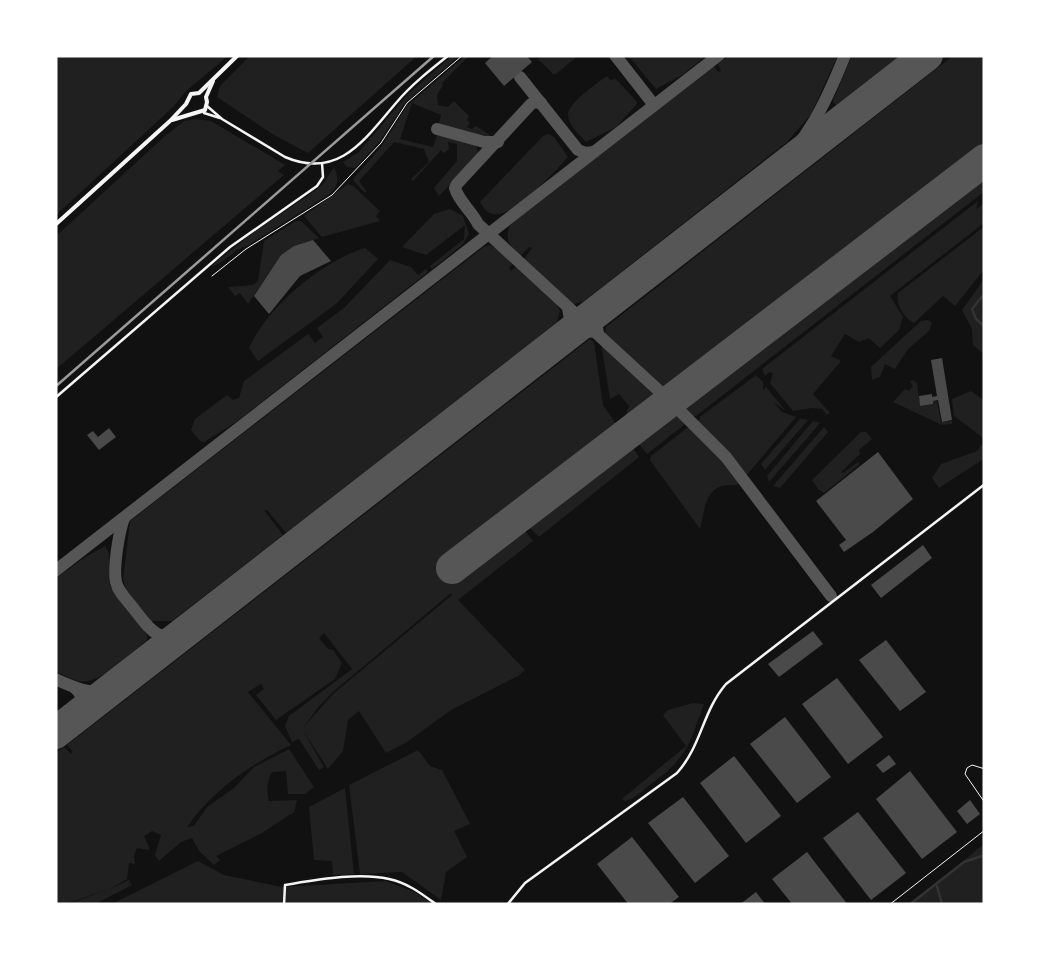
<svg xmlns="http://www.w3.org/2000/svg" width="1040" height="960" viewBox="0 0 1040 960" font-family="'Noto Sans',sans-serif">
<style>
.green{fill:#202020;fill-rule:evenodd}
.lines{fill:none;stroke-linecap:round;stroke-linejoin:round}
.stream{stroke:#333;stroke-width:2.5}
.taxiway{stroke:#565656;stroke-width:12}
.runway{stroke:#565656;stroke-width:32}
.building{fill:#4a4a4a}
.service{stroke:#f5f5f5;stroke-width:1}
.minor{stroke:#f5f5f5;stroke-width:2.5}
.tertiary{stroke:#f5f5f5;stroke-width:2.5}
.primary{stroke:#f5f5f5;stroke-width:4}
.rail{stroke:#9a9a9a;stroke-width:2.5}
</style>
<rect width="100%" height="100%" fill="#111"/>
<!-- green -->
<g class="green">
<path d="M55 55H229L186 91 174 106 55 216Z"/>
<path d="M251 55H418L308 153 274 135 217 97 220 86Z"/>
<path d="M453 55H460L405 103 380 141 355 168 347 167 343 162 359 152 408 94Z"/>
<path d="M544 55H579L556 74H553L538 59Z"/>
<path d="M622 55H707L682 75 656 89 631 59Z"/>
<path d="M730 55H838L811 114 787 142 584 301 574 304 567 301 524 259 532 248 529 247 520 256C510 246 504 239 510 225L714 66 718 72 721 71 718 64Z"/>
<path d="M852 55H902L836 106 833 101Z"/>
<path d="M954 55H985V191L696 416 690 417 605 336 606 327Z"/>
<path d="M465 56 468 57 442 83 443 85 437 95 438 105 448 107 454 101 469 116 467 120 470 123 467 127 472 129 476 126 490 135 488 138 439 124 441 115 412 103 400 139 433 147 437 135 476 146 479 154 439 196 434 188 457 161V144L448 142 449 149 444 153 441 150 413 181 411 179 429 162 424 149 394 142 359 181 367 192H364L354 181V178L381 147 407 106Z"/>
<path d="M607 76 610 80 616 79 637 102 636 105 616 127 586 142C580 135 568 125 568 115 567 104 597 83 607 76Z"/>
<path d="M196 119 211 121 285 165 278 171 284 175 55 370V237L165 136 184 121Z"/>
<path d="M549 134 554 137 568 157C556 171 516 212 499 214 489 216 484 209 480 202L543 136Z"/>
<path d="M334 167C339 178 339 184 331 193L247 246C233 249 225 264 211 266L249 236 316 190 323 184Z"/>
<path d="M348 184 353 186 380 211 376 216 380 221 322 237 304 216Z"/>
<path d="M978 201 976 209 985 203V222L890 296 903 317 899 330 880 348 869 338 859 342 845 334 831 356 841 361 813 394 830 413 827 415 822 409 811 408 793 411 770 383 773 373 769 372 765 376 762 369Z"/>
<path d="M450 209 463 216 469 234 462 245 432 269 430 266 464 239 465 225 426 255 402 247 434 214Z"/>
<path d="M296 221H301L319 238 294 246 281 255 248 304 240 293 235 296 228 287 253 285 258 281 264 241Z"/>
<path d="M985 226V275L982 272 955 306 943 296 914 323C905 319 895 304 898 293Z"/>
<path d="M489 245 501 251 513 263 509 268 511 271 517 266 557 304 560 311 557 322 286 533 267 510H264L283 535 172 621H151L126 590 123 579 130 521 484 247Z"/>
<path d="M365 248 378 259 336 304 258 361 249 348C268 306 322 261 365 248Z"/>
<path d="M390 260 411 267 418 275 426 269 428 272 236 422 204 442 200 441 191 430 195 419 227 395 233 400 239 398 244 381 308 334 315 343 323 337 317 328 344 308Z"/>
<path d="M985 278V304L982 308 985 311V355L973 345 972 329 962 310Z"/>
<path d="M928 320 932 323 929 331 908 349 895 369 885 364 880 377 872 380 871 367 921 321Z"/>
<path d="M590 339 594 342 603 405 639 457 539 537 518 516 516 519 533 541 458 600 525 670 518 676 451 710 407 742 386 753 359 711 348 720 343 751 328 769 302 729 324 767 319 770 299 739 292 742 285 726 289 716 352 669 324 633 319 638 328 649 333 650 342 663 335 679 276 720 256 695 264 689 261 684 248 692 291 745C251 764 212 791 187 827L194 826 207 807 234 788 254 767 289 749 314 787 305 794H288L286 771 272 772C267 781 266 791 269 801L297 800 294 812 262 833 216 856 220 860 214 865 199 851 192 838 181 842 159 861 155 855 161 835 152 831 144 836 150 850 137 848 134 855 135 864 129 863 127 879 110 889 129 880 132 885 93 905H66L109 889 63 905H55V754L64 747 71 754 73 752 67 745ZM451 593 452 595 333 694 303 728 320 705 333 692Z"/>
<path d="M601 343 685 421 684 425 647 454C636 439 619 425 629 406L619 394 610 399Z"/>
<path d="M756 375 763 382V390L766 387 786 411 773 402 782 412 796 417 745 477 698 423 700 417Z"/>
<path d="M912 380 917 383 920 406 933 404V401H937L941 422 952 421V424L942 425 893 402 905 389 909 391 913 386 910 382Z"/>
<path d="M971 391 985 401V458L939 488 932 478 941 464 977 451 983 443 982 437 954 416 952 399Z"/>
<path d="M800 419 808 420 765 470 761 464Z"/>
<path d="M813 421 820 423 769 482 767 476Z"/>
<path d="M824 427 828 432 780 488 773 486Z"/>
<path d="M687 428H693L728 464 742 481 737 485C705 482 706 505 700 529L650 460 651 456Z"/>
<path d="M861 432H866L872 439 859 450 860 454 841 472 843 473 858 462 860 464 824 493 819 490 812 480Z"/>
<path d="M105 546 109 553 110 586 147 635V640C131 653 100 686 78 681 70 679 62 674 55 671V579L84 558Z"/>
<path d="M693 703 704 704C689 745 688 757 651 784 642 791 635 799 625 801L622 799 686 746 663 715 668 710Z"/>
<path d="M418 750 430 766 442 770 470 824 454 831 467 857 446 872 441 900 402 872 360 874 349 785Z"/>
<path d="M345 788 354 874 333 875 332 861 314 860 309 807Z"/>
<path d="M985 843V905H911Z"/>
<path d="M198 861 224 875 282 887 386 881 414 892 434 905H110Z"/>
</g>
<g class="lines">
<!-- stream -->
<g class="stream">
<path d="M985 293 972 309 976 319 985 327"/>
<path d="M937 886 942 905"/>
<path d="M909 905 964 862 985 855"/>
</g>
<!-- taxiway -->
<g class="taxiway">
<path d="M615 55 654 105"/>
<path d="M520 77 578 150 586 153 594 152"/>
<path d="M541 103 535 102 531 104 457 184 455 188C459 202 472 211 478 224L670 401 726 457 831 596"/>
<path d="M437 129 484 142H498"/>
<path d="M769 178C808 140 825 105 845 55"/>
<path d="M568 308 571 325 564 337 577 330 595 332"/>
<path d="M598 334 596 321 603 306"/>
<path d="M124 518C119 532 113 567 116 582 118 592 128 601 134 609 149 628 159 646 186 631"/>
<path d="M55 571 719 55"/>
<path d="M55 679C76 688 92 697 114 687"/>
<path d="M75 688C84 696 84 706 78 715"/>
</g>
<!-- runway -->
<g class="runway">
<path d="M452 568 985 160"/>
<path d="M55 733 927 55"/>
</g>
</g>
<!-- building -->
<g class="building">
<path d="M494 55H526L532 62 504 86 485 63Z"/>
<path d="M313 240 331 261 300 276 269 314 254 296 281 255 294 246Z"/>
<path d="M942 358 952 420 942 422 938 400 933 401V404L920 406 919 396 932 394V397L937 396 931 360Z"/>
<path d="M109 428 116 437 99 450 87 435 93 431 98 437Z"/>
<path d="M878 452 913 499 873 532 844 552 839 545 846 540 816 501Z"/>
<path d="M923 545 932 558 881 598 871 585Z"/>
<path d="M813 631 823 644 779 677 768 664Z"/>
<path d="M886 640 926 692 900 711 859 660Z"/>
<path d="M837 678 883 737 848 764 802 704Z"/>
<path d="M785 717 831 777 797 803 750 744Z"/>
<path d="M889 755 896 764 883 773 876 765Z"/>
<path d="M734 756 781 816 746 843 700 783Z"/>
<path d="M910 771 957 832 922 859 876 799Z"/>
<path d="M683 797 729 856 695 883 648 823Z"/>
<path d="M970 800 980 814 967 824 957 811Z"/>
<path d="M858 812 906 873 871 900 823 838Z"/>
<path d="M632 837 679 897 668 905H629L597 864Z"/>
<path d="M807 852 817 865 848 905H793L772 879Z"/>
<path d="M756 892 766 905H739Z"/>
</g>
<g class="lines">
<!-- service -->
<g class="service">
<path d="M212 276 246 249 332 195 381 143 407 103 463 55"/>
<path d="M985 769 972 765 967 768 965 774 985 803"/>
<path d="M889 905 985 830"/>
</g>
<!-- minor -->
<path class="minor" d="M284 905 285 885C316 880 358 872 389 879 408 883 422 894 437 905"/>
<!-- tertiary -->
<g class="tertiary">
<path d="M207 106 222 119 285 157C339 180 365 139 396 103 411 85 430 70 449 55"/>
<path d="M204 113 220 118"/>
<path d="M55 398 230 247 317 186 323 177 322 163"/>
<path d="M507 905 525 883 677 773C702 745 702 712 726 684L985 484"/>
</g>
<!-- primary -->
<g class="primary">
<path d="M172 120 205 110 207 102 206 97 213 81"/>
<path d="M55 225 170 121 186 104 191 94 199 93 238 55"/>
</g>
<!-- rail -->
<path class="rail" d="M55 387 435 55"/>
</g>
<!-- border -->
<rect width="1040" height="960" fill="none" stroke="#ffffff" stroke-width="115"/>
</svg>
